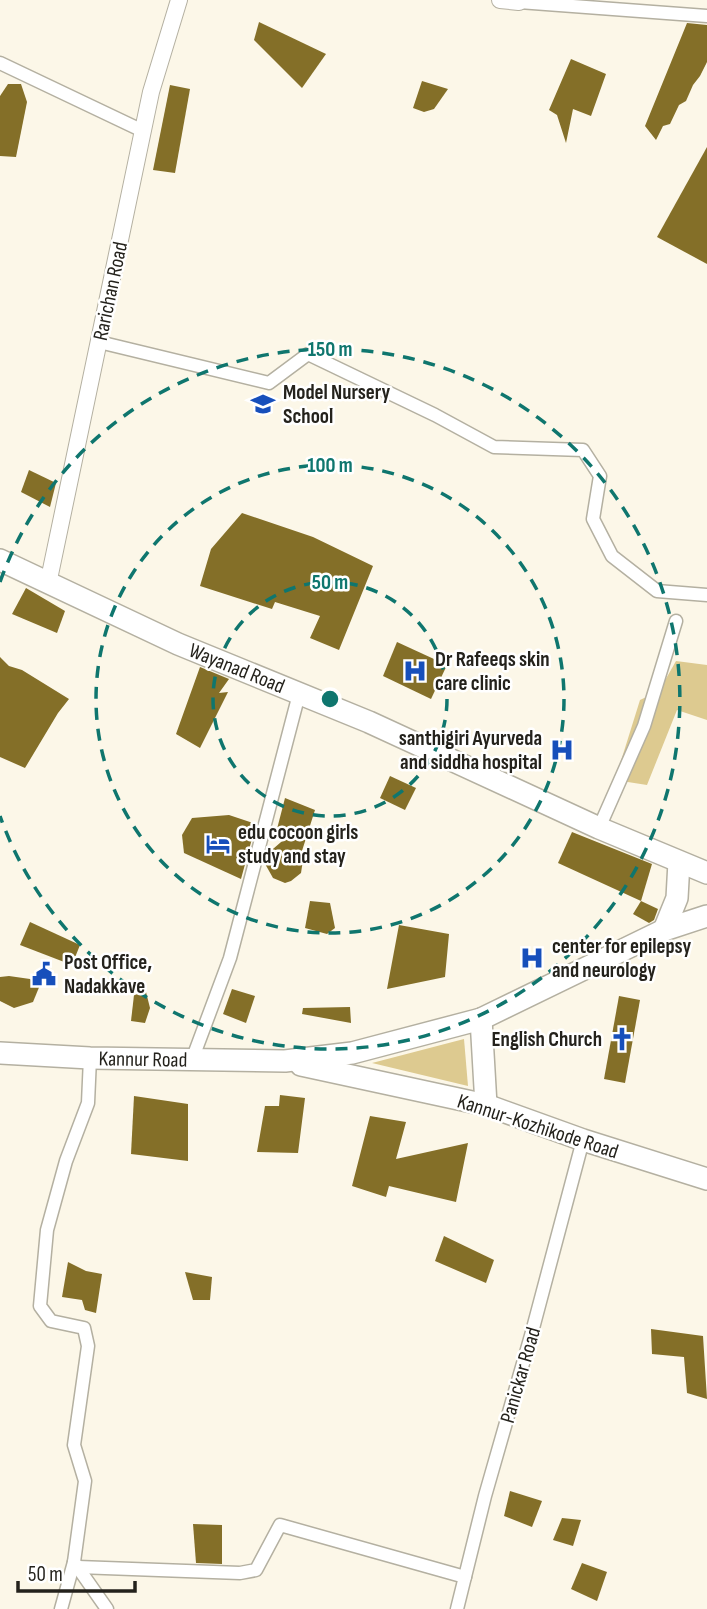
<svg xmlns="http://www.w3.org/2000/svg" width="707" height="1609" viewBox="0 0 707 1609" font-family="'Sofia Sans Condensed',sans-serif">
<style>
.green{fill:#ddca90}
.building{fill:#846f28}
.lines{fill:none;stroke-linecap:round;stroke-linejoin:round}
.minor-casing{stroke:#b4b0a1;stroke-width:15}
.tertiary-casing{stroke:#b4b0a1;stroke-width:18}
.primary-casing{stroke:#b4b0a1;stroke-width:24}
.minor{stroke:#fff;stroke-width:12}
.tertiary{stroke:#fff;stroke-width:16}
.primary{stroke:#fff;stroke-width:21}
.ring{fill:none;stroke:#0f766e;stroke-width:3.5;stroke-dasharray:12 9}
.labels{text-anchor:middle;stroke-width:5;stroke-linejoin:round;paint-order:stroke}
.street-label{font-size:21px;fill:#24221c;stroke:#fff}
.poi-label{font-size:21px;font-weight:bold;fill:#24221c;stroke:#fff;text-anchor:start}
.centre{fill:#0f766e;stroke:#fff;stroke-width:3.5}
.ring-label{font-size:21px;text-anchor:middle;font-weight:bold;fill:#0f766e;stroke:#fff;stroke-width:5;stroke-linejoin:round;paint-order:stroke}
</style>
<rect width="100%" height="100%" fill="#fcf7e8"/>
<!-- green -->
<g class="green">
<path d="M676 661 707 665V720L677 710 647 785 615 780 640 700 659 691Z"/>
<path d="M464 1039 468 1086 372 1063Z"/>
</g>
<!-- building -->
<g class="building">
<path d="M259 22 326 54 302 88 254 40Z"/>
<path d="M687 23 707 25V62L700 76 693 85 686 101 679 105 670 124 663 126 656 140 645 126Z"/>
<path d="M571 59 606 74 591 116 573 109 566 143 557 115 549 110Z"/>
<path d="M422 81 448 89 434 109 424 112 413 108Z"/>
<path d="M8 84H21L27 102 16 157 0 156V96Z"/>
<path d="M170 85 190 89 175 173 153 170Z"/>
<path d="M707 147V264L657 237Z"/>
<path d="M29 470 56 483 50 507 21 492Z"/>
<path d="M242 513 313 537 373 566 339 650 310 638 320 616 275 602 272 609 200 586 211 549Z"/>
<path d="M26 588 65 611 57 633 12 614Z"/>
<path d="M397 642 447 665 431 699 383 676Z"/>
<path d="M0 657 9 666 22 670 69 699 58 713 25 768 0 757Z"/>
<path d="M200 667 229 679 219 693 228 692 200 748 176 734Z"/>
<path d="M390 776 416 788 405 810 380 798Z"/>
<path d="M285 798 315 810 301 854 303 860 301 873 291 881 285 883 273 878 264 862 266 855 288 836 277 829Z"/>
<path d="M229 815 256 824 241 879 184 853 182 835 192 818Z"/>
<path d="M572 832 652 864 641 901 558 863Z"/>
<path d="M310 901 330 903 335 928 327 934 305 928Z"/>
<path d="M641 901 658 909 654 920 649 923 633 914Z"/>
<path d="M30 922 80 945 72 965 20 945Z"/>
<path d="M399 925 449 934 445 977 387 989Z"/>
<path d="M9 976 30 979 40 985 33 1002 14 1008 0 1001V977Z"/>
<path d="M232 989 255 996 246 1023 223 1014Z"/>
<path d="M146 992 150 1008 145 1023 131 1021 134 995Z"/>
<path d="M619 996 640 1000 625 1083 604 1079Z"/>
<path d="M350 1007 351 1023 302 1014 303 1008Z"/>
<path d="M280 1095 305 1098 298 1153 257 1152 265 1106H279Z"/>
<path d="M134 1096 188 1104V1161L131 1154Z"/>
<path d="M370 1116 406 1122 396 1159 468 1143 456 1202 389 1186 386 1197 352 1186Z"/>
<path d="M444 1236 494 1260 486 1283 435 1261Z"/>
<path d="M68 1262 86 1271 102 1274 96 1313 85 1310 82 1300 62 1297Z"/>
<path d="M185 1272 212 1277 210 1300H193Z"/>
<path d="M651 1329 703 1336 707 1399 687 1393 684 1357 652 1354Z"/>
<path d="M510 1491 542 1501 532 1527 504 1516Z"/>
<path d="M562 1518 581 1520 573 1546 553 1540Z"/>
<path d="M193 1524 222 1525V1564L196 1563Z"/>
<path d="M582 1563 607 1572 597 1601 571 1589Z"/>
</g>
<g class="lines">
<!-- minor casing -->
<g class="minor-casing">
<g id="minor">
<path d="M519 2 707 16"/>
<path d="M0 63 143 131"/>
<path d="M99 342 269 383 308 354 435 415 494 447 583 450 600 476 593 519 612 556 657 591 707 595"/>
<path d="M599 828 644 726 676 621"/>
<path d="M90 1058 88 1103 66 1161 47 1230 40 1306 51 1321 84 1328 88 1346 74 1445 85 1481 74 1562 107 1609"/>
<path d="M192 1060 230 958 299 694"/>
<path d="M78 1567 240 1573 256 1570 280 1525 465 1577"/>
<path d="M61 1609 74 1562"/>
<path d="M457 1609 485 1496 532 1332 583 1140"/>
</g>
</g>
<!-- tertiary casing -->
<g class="tertiary-casing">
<g id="tertiary">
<path d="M500 0 519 2V0"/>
<path d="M48 584 151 92 179 0"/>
</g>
</g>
<!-- primary casing -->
<g class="primary-casing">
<g id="primary">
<path d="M0 560 178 644 369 722 599 828 707 873"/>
<path d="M664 930 677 898 679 862"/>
<path d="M481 1019 486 1105"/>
<path d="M0 1053 90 1058 285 1061 352 1053 481 1019 664 930 707 916"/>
<path d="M301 1065 486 1105 583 1140 707 1179"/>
</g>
</g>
<!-- minor -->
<use href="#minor" class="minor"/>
<!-- tertiary -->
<use href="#tertiary" class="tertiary"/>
<!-- primary -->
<use href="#primary" class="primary"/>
</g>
<!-- distance rings -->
<g class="ring">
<circle cx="330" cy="699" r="117"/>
<circle cx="330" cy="699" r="234"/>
<path d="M0 582A350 350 0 1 1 0 816"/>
</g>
<!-- icons -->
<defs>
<g id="school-bare" transform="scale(1.89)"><path d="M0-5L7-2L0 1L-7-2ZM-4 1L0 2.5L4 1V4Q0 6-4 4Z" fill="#174fbb" stroke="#fff" stroke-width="2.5" paint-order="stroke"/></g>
<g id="hospital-bare" transform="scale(1.89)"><path d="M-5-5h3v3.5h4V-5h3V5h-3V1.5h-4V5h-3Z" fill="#174fbb" stroke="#fff" stroke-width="2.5" paint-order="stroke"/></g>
<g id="hotel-bare" transform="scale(1.89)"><path d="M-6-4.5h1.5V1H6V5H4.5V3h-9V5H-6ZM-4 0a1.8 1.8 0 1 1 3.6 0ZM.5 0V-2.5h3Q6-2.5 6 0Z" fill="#174fbb" stroke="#fff" stroke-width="2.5" paint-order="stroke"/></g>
<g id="civic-bare" transform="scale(1.89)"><path d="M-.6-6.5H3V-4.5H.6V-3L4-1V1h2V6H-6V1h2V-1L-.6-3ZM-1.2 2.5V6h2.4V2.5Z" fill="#174fbb" stroke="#fff" stroke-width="2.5" paint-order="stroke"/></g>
<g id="church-bare" transform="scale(1.89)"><path d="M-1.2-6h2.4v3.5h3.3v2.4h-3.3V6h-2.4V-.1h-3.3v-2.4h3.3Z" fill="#174fbb" stroke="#fff" stroke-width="2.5" paint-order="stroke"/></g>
</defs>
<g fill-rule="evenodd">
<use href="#school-bare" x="263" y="404"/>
<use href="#hospital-bare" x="415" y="671"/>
<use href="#hospital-bare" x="562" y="750"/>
<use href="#hotel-bare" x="218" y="844"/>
<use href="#hospital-bare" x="532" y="958"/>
<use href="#civic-bare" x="44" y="974"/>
<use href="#church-bare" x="622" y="1039"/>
</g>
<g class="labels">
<!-- street labels -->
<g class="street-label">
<text transform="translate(110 291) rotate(-78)" y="7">Rarichan Road</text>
<text transform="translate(237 668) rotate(22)" y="7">Wayanad Road</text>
<text transform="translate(143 1059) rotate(1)" y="7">Kannur Road</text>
<text transform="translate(538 1126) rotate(18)" y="7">Kannur-Kozhikode Road</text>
<text transform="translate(520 1375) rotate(-74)" y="7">Panickar Road</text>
</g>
<!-- poi labels -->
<g class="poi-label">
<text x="283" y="399">Model Nursery<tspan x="283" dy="24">School</tspan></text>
<text x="435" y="666">Dr Rafeeqs skin<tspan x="435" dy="24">care clinic</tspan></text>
<text x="542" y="745" text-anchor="end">santhigiri Ayurveda<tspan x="542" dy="24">and siddha hospital</tspan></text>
<text x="238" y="839">edu cocoon girls<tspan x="238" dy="24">study and stay</tspan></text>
<text x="552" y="953">center for epilepsy<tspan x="552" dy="24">and neurology</tspan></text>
<text x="64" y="969">Post Office,<tspan x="64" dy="24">Nadakkave</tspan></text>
<text x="602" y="1046" text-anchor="end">English Church</text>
</g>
</g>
<circle cx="330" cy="699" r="10" class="centre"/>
<g class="ring-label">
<text x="330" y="356">150 m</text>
<text x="330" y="472">100 m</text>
<text x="330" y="589">50 m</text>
</g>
<!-- scale -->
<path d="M18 1581v10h117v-10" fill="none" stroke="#24221c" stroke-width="3.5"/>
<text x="28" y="1581" font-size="21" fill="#24221c" stroke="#ffffff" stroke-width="5" paint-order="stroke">50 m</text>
</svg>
